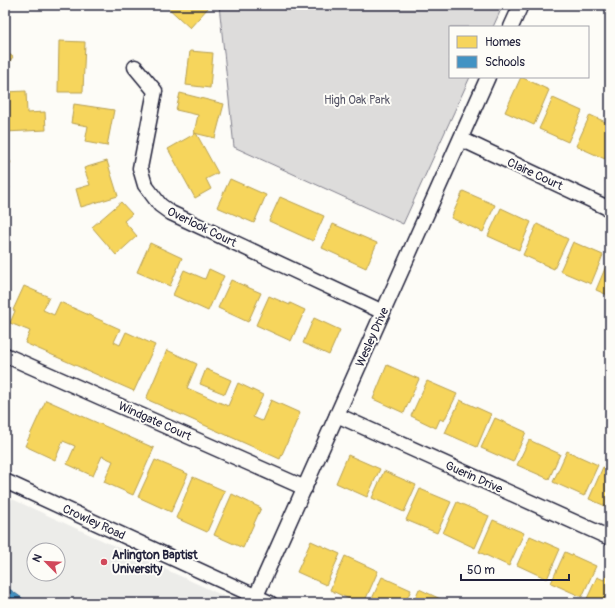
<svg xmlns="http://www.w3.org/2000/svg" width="615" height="608" viewBox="0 0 615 608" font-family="Pangolin,sans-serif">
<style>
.built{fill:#ecece9;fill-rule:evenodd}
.green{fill:#dddcdb;stroke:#807f8b}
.homes{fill:#f6d55c;stroke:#b69f52}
.schools{fill:#4393c3;stroke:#39719a}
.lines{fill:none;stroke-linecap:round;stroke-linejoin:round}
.street-casing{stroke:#22223b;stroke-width:17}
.street{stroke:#fdfcf7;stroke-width:14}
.poi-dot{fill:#d1495b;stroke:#fdfcf7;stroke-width:1.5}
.labels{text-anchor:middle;stroke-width:4;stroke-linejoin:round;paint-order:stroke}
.park-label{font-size:12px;fill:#5a5a6b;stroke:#fdfcf7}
.street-label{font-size:12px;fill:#22223b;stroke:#fdfcf7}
.poi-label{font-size:12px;font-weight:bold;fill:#22223b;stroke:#fdfcf7;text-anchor:start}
</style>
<rect width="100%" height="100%" fill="#fdfcf7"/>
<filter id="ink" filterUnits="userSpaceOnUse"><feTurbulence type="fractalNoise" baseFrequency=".025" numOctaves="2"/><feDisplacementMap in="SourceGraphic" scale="8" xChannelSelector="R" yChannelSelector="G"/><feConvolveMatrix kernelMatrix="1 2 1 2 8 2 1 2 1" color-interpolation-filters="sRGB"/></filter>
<g filter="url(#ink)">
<!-- built -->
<path class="built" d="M12 499 239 603H5V515ZM34 550H58V574H34Z"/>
<!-- green -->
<path class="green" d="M219 5H503L493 27H450V77H470L403 224 234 147Z"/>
<!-- homes -->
<g class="homes">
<path d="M165 5H205L208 8 190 28Z"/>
<path d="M59 41 85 42 83 92H58Z"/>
<path d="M5 51 13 57 5 67Z"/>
<path d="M190 51 213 53 210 88 186 85Z"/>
<path d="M521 77 549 90 534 125 505 112Z"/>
<path d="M26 91 27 113 45 112 46 130 5 132V92Z"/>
<path d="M180 93 224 104 215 138 194 133 198 115 176 110Z"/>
<path d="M553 98 582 111 568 142 539 129Z"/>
<path d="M74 104 114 110 107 146 85 142 88 126 71 123Z"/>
<path d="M590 115 610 124V147L605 159 576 146Z"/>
<path d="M196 133 218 173 206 179 211 189 195 198 168 149Z"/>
<path d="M5 158 11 162 5 170Z"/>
<path d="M107 161 118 196 81 207 76 189 90 185 84 168Z"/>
<path d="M230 179 266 195 254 223 217 207Z"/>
<path d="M5 184 10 187 5 194Z"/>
<path d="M463 191 495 205 483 232 451 218Z"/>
<path d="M280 197 324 216 313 241 269 221Z"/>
<path d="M121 202 132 214 124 221 137 236 116 255 92 227Z"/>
<path d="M501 208 531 222 519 250 488 236Z"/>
<path d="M333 224 377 243 366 268 322 248Z"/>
<path d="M537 224 568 239 554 269 523 255Z"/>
<path d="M573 242 603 255 591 284 560 271Z"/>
<path d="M150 243 182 258 170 286 137 272Z"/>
<path d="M609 259 610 260V296L596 290Z"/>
<path d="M209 269 224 276 208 311 173 295 184 270 205 279Z"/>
<path d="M231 280 261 293 248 322 218 308Z"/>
<path d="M24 286 49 297 43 310 54 315 60 302 120 329 114 342 120 345 126 332 155 345 134 391 25 343 30 331 10 323 15 311 13 310Z"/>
<path d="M269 296 290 305V303L305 310 291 341 256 325Z"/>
<path d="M314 318 340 330 329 355 303 343Z"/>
<path d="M167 350 197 364 187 388 228 406 238 383 263 395 253 417 262 421 271 400 300 413 280 459 146 399Z"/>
<path d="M387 365 419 379 404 413 373 399Z"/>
<path d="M206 369 231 380 225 394 200 384Z"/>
<path d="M427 381 457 394 444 421 440 419 436 428 411 416Z"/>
<path d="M46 400 154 448 133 495 104 482 113 461 102 456 93 476 67 464 75 446 63 441 55 460 25 446Z"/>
<path d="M460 400 491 414 477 447 445 433Z"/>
<path d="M495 418 526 432 513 462 481 448Z"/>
<path d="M529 440 560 454 549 479 517 465Z"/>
<path d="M567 451 598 465 584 496 553 482Z"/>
<path d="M348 455 380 469 367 497 336 483Z"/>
<path d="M155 460 188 474 171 512 138 497Z"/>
<path d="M603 467 610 470V508L589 499Z"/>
<path d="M384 471 416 485 404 512 372 498Z"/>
<path d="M193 477 225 491 207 532 176 518Z"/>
<path d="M420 489 451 502 437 533 406 520Z"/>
<path d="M232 494 261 508 243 548 214 535Z"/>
<path d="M457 502 489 516 475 548 443 533Z"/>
<path d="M493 520 524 533 509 566 479 552Z"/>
<path d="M530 536 560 549 547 579 517 565Z"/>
<path d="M311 541 340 554 326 585 297 572Z"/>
<path d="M565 552 596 566 582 597 551 583Z"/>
<path d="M345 556 378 571 364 603H358L330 590Z"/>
<path d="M608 571 610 572V603H585L597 577 604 580Z"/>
<path d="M382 577 411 590 405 603H370Z"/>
<path d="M419 589 449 603H413Z"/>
</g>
<!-- schools -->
<path class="schools" d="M5 586 29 603H5Z"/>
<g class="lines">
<!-- street casing -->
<g class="street-casing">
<g id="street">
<path d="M511 27 521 5"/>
<path d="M135 67 155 91 140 168 145 185 160 205 171 213 383 312"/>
<path d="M461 139 610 209"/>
<path d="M5 355 305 488"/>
<path d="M337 415 610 538"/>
<path d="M5 481 270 603"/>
<path d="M256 596 488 77"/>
</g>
</g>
<!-- street -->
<use href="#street" class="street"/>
</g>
</g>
<!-- markers -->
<circle class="poi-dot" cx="104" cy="562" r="4"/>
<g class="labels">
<!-- park labels -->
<g class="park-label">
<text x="357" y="104">High Oak Park</text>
</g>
<!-- street labels -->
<g class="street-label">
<text transform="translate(535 174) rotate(25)" y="4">Claire Court</text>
<text transform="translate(202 227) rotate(26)" y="4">Overlook Court</text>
<text transform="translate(372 337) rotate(-66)" y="4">Wesley Drive</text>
<text transform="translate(155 421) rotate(24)" y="4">Windgate Court</text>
<text transform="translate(474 477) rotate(24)" y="4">Guerin Drive</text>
<text transform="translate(94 522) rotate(25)" y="4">Crowley Road</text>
</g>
<!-- poi labels -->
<g class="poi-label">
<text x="112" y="559">Arlington Baptist<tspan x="112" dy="14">University</tspan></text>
</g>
</g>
<!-- margin -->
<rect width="615" height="608" fill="none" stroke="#fdfcf7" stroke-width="20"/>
<rect x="10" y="10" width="595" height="588" fill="none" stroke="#22223b" stroke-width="1.5" filter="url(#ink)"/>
<!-- legend -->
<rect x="449" y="26" width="140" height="52" fill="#fdfcf7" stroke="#a5a5ac"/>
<rect x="457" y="36" width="20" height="12" fill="#f6d55c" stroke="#a5a5ac"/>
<text x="485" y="46" font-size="12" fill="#22223b">Homes</text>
<rect x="457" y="56" width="20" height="12" fill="#4393c3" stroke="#a5a5ac"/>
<text x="485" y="66" font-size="12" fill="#22223b">Schools</text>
<!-- north arrow -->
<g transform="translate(46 562) rotate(294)"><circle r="19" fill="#fdfcf7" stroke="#a5a5ac"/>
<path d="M0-3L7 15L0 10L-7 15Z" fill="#d1495b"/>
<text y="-6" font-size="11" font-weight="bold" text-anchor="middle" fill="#22223b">N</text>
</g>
<!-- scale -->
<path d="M461 574v6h108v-6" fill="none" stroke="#22223b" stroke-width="2"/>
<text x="467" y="574" font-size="12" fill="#22223b" stroke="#fdfcf7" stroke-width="3" paint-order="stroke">50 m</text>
</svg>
